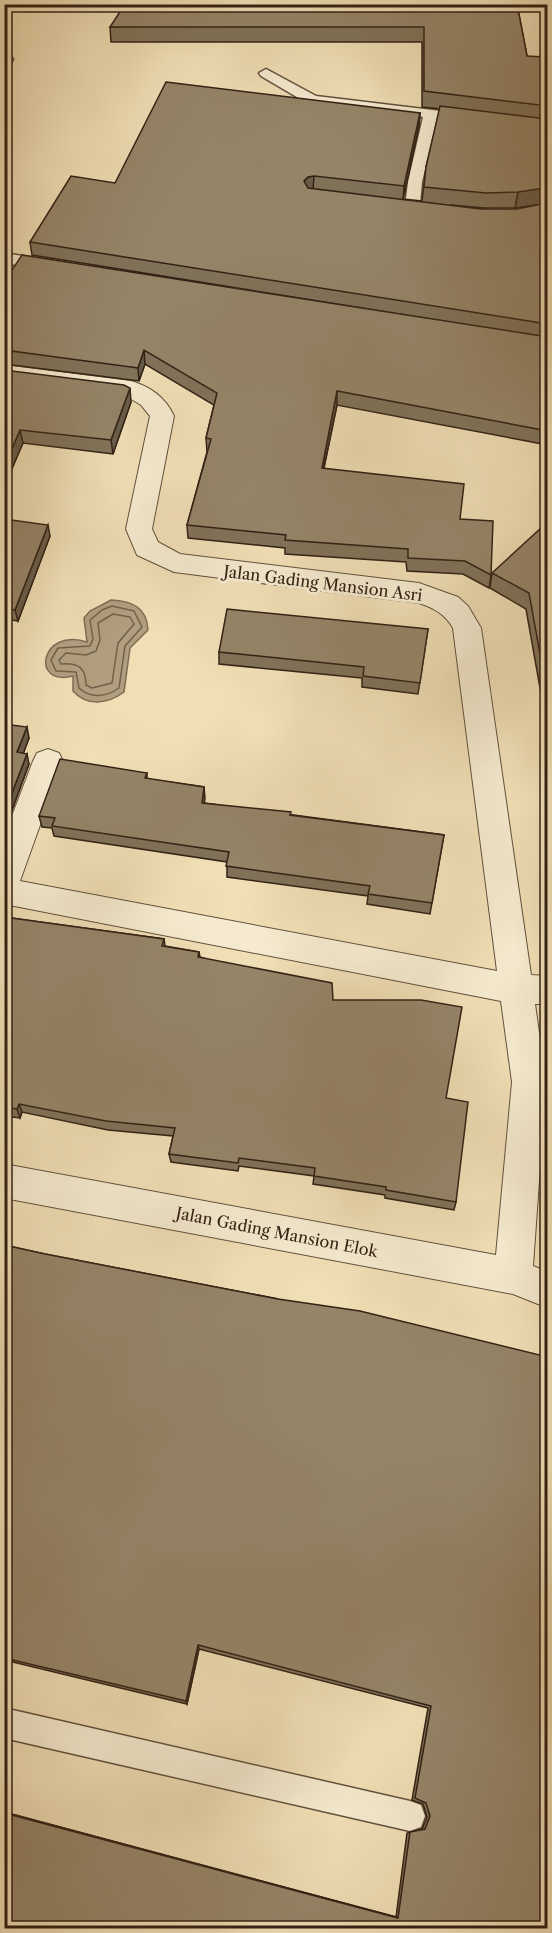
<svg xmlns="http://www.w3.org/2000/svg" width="552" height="1933" viewBox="0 0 552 1933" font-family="'Libre Caslon Text',serif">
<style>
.water{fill:#b09e7f;stroke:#7e6c55;stroke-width:1.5}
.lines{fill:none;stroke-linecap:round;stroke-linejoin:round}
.shore{stroke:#72604a;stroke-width:1.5}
.lane-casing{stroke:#62513d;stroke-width:3}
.street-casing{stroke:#62513d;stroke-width:2}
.lane{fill:#f5eacf;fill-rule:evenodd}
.street{fill:#f5eacf;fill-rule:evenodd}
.wall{fill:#807259;stroke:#332215;stroke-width:1.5}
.shaded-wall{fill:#685c49;stroke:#332215;stroke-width:1.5}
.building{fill:#958468;stroke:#332215;stroke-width:1.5}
.labels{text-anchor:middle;stroke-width:6;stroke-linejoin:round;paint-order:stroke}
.street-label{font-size:16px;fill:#332215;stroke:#f5eacf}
</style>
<rect width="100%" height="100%" fill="#f0deb5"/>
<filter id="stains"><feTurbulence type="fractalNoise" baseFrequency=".00333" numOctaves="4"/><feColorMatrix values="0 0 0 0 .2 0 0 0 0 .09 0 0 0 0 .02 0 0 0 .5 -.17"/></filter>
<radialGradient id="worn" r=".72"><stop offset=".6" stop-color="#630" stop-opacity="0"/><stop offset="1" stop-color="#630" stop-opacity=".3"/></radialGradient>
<!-- water -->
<path class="water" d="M111 600C132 601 147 607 148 630L130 648 124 692C108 704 87 707 73 691V676C30 687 40 627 87 642L84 618 90 611Z"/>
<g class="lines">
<!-- shore -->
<g class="shore">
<path d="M112 606 134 611 142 627 125 646 119 688C106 697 91 699 79 688L76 672 56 671 51 660 58 648 90 646 93 639 90 620 102 610Z"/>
<path d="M113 614 130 617 134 624 118 643 112 683 92 688 86 685C86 668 78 662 61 664L59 660 66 653 86 655 96 651 100 640 98 623Z"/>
</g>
<!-- lane casing -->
<g class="lane-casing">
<g id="lane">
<path d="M4 55 11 56 13 59 9 67 4 68Z"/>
<path d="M266 69 316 96 474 115 476 118 469 122 437 119 422 182 420 204 440 207 442 210 440 213 412 211 405 207 408 182 423 117 307 103 261 76 259 73Z"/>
<path d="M548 205V214C536 218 515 225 505 216L508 213Z"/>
<path d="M4 253 48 260 56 265 48 270 4 263Z"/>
<path d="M4 1708 410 1801 421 1805 425 1816 421 1827 410 1831 4 1738Z"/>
</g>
</g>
<!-- street casing -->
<g class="street-casing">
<path id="street" d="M4 365 131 381C151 387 165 397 174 416L152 529 158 542 180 554 419 583 458 597 468 606 481 628 531 975 548 976V1004H535L546 1082 533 1266 548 1272V1308L513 1294 4 1198V1164L496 1255 512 1082 501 1001 4 904V837L33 761 37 753 48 749 59 753 63 761 20 881 497 971 453 628C445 614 434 608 419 603L174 572 137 555 126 529 150 416 141 405 126 396 4 381Z"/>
</g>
<!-- lane -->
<use href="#lane" class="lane"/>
<!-- street -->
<use href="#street" class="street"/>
</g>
<!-- wall -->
<g class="wall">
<path d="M517 4 527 56 543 62H548V114L541 155 543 204 515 208H484L451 205 548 218V445L337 405 324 468 460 519 491 575 489 588 463 574 407 571 406 562 285 554V548L188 538 187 525 207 452 206 438 214 405 145 364 139 381 4 364V282L455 323 32 255 30 242 115 183 420 113 419 126 403 199 422 201 426 167 440 109 422 107V42H111L110 27Z"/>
<path d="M4 370 131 402 113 454 23 443 4 487Z"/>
<path d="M4 519 50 536 18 621 4 619Z"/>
<path d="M548 533V733L526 609 490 588 492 573Z"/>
<path d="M428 629 418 694 362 687V678L219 664V652Z"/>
<path d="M4 724 29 738 23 753 29 764 8 821H4Z"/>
<path d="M147 773V779L204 787V803L444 835 430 914 367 904 368 896 227 877V862L54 836 52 828 42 827 39 816Z"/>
<path d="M4 917 164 939 165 946 199 952 200 957 333 1000 446 1098 456 1202 454 1210 385 1198V1195L313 1184 314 1176 239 1166 238 1171 171 1162 169 1154 173 1136 108 1130 22 1112 20 1118 4 1116Z"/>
<path d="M4 1245 45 1254 278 1299 548 1929H4V1812L396 1917 407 1833 422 1829 427 1817 423 1804 412 1800 428 1708 199 1649 187 1704 4 1660Z"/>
</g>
<!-- shaded-wall -->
<g class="shaded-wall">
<path d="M420 113 419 126 403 200 404 186Z"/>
<path d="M548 175 543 204 515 208 518 192Z"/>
<path d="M314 176 313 190 308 191 304 181 308 177Z"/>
<path d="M144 350 145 364 139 381 138 368Z"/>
<path d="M130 388 131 402 113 454 111 440Z"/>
<path d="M337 391V405L321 481 322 468Z"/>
<path d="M20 430 23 443 4 487V467Z"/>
<path d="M48 525 50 536 18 621 15 610Z"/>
<path d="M27 727 29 738 20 763 17 752Z"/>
<path d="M27 754 29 764 8 821 5 811Z"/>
<path d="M204 787 205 798 203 814 202 803Z"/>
<path d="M19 1104 22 1112 20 1118 17 1109Z"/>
<path d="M198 1645 199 1649 187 1704 186 1701Z"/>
<path d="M4 1812 396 1917 398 1918 4 1813Z"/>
</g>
<!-- building -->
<g class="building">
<path d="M125 4H517L527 56 543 57V62H548V106L424 91V27H110Z"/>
<path d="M166 82 420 113 404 186 314 176 308 177 304 181 308 188 481 209H517L542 204 540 217 548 218V324L30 242 71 176 115 183Z"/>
<path d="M440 106 547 119 541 155 548 156V175L545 188 518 192 486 193 424 187 426 167Z"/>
<path d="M22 255 548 337V431L337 391 322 468 464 484 460 519 493 521 491 575 465 561 408 558V549L285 540 286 535 187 525 211 439 206 438 217 393 144 350 138 368 4 350V282Z"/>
<path d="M4 370 124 385 130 388 111 440 20 430 4 467Z"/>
<path d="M4 519 48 525 15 610 4 608Z"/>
<path d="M540 529 548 533V698L529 593 492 573Z"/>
<path d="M227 609 428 629 420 683 363 676 364 667 219 652Z"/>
<path d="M4 724 27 727 17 752 27 754 5 811Z"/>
<path d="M60 759 147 773 145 778 204 787 202 803 291 812 290 815 444 835 432 903 368 894 370 886 226 866 229 852 52 826 55 818 39 816Z"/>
<path d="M4 917 164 939 162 946 199 952 198 957 332 983 333 1000H421L462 1007 446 1098 468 1102 456 1202 386 1190V1187L314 1176 315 1168 239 1158 238 1163 169 1154 175 1128 106 1121 19 1104 17 1109 4 1107Z"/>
<path d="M4 1245 45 1254 278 1299 360 1311 548 1357V1929H4V1813L398 1918 410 1832 425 1829 430 1816 426 1803 415 1798 431 1706 198 1645 186 1701 4 1658Z"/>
</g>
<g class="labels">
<!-- street labels -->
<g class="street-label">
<text transform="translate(323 583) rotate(7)" y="6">Jalan Gading Mansion Asri</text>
<text transform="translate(277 1232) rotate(11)" y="6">Jalan Gading Mansion Elok</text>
</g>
</g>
<!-- margin -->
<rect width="552" height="1933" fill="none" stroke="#f0deb5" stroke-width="24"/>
<rect x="6" y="6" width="540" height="1921" fill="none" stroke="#332215" stroke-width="3"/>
<rect x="12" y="12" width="528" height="1909" fill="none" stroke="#332215" stroke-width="1.5"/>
<rect width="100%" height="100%" filter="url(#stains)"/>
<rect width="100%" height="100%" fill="url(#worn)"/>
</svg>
